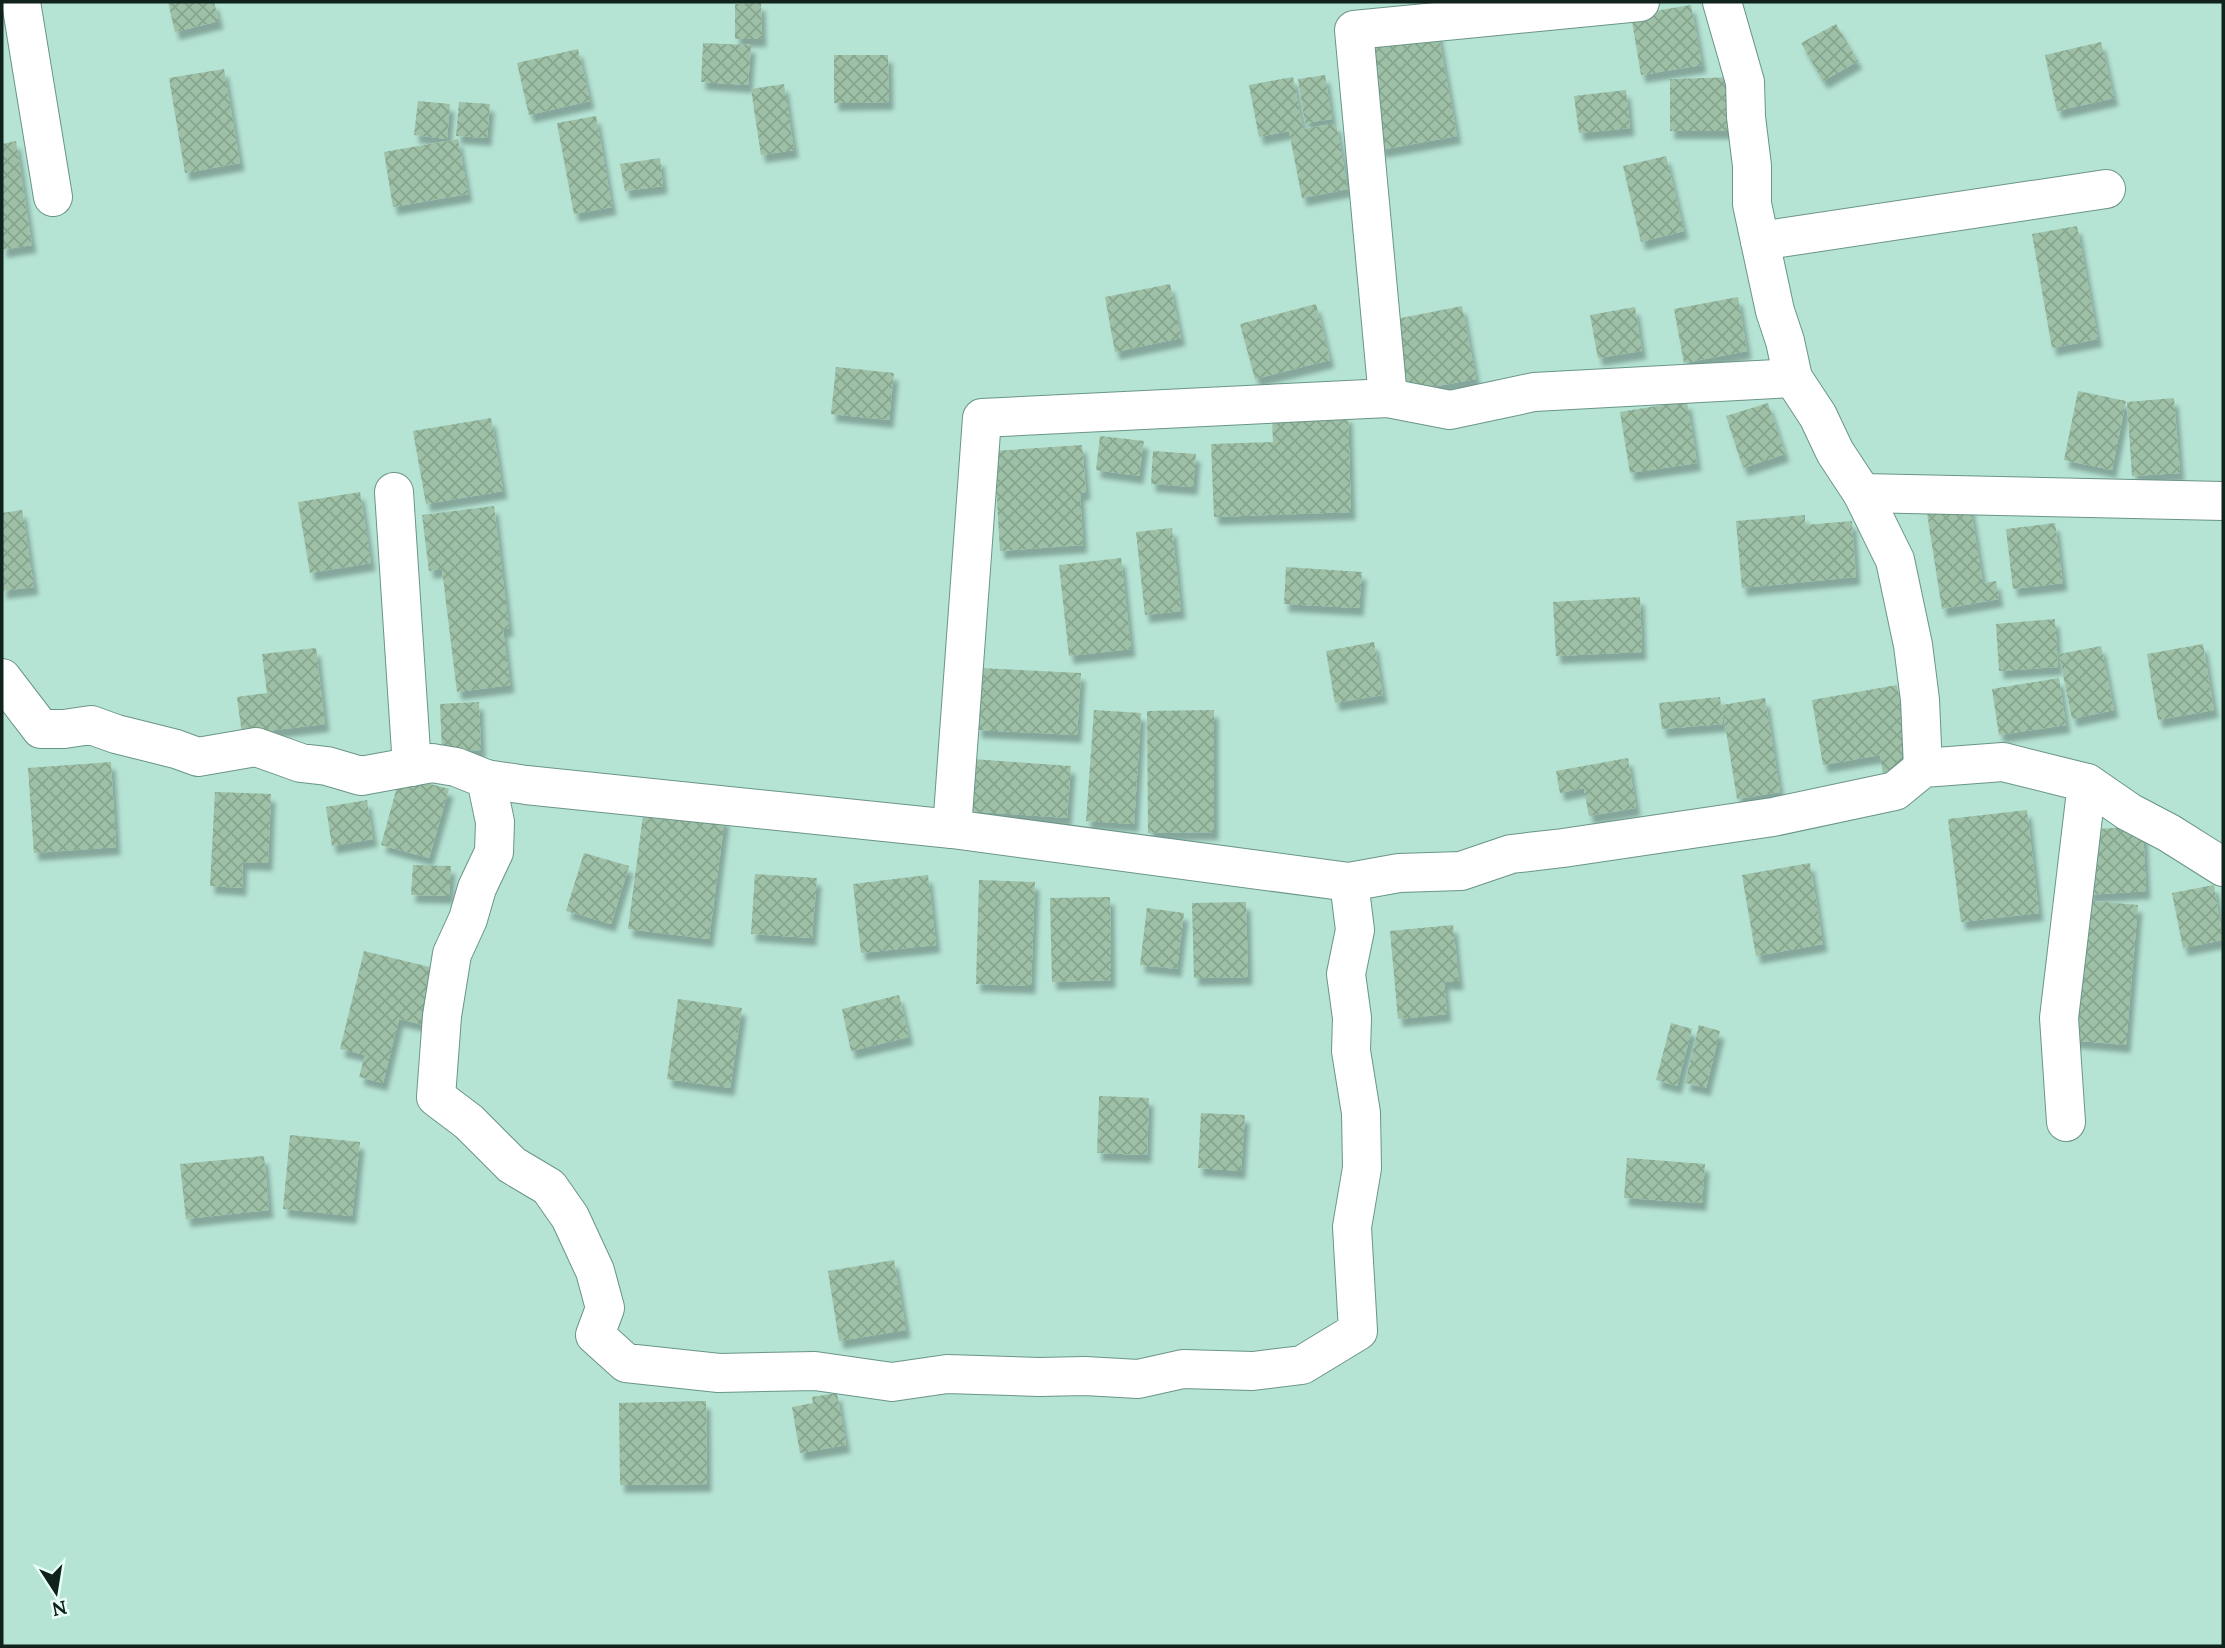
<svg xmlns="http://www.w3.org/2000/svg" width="2225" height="1648" viewBox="0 0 2225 1648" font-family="Lora,serif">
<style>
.building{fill:url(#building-cross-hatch);filter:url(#shadow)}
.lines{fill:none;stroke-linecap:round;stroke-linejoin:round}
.minor-casing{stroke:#6a9588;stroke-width:40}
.minor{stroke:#fff;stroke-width:38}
</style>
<defs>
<pattern id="building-cross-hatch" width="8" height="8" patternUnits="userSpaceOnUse" patternTransform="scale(1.75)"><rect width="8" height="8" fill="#9dc0a6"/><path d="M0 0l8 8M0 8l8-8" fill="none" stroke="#86a58e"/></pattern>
<filter id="shadow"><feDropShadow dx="4.5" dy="8" stdDeviation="2" flood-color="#0004"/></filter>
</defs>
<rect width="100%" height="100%" fill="#b5e3d4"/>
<!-- building -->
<g class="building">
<path d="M168 2H214L219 21 175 32Z"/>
<path d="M761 3 762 39H735V4Z"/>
<path d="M1691 5 1702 65 1641 75 1631 15Z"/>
<path d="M1836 24 1858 61 1823 81 1801 43Z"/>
<path d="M1437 28 1457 136 1380 150 1360 43Z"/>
<path d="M2101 42 2114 98 2057 111 2045 55Z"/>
<path d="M703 43 751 45 748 85 701 82Z"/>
<path d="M578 49 590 101 529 115 517 63Z"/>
<path d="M834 55H888L889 102 834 103Z"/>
<path d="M224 69 240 163 185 173 169 78Z"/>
<path d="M1325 75 1332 119 1305 123 1298 79Z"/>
<path d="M1293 77 1303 129 1336 123 1348 189 1302 198 1289 131 1259 137 1249 85Z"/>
<path d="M1739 77V131H1670V79Z"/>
<path d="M784 84 794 150 761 155 751 89Z"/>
<path d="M1626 90 1630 128 1579 133 1574 96Z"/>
<path d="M418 101 450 104 447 139 414 135Z"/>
<path d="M459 102 490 104 487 138 456 136Z"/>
<path d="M596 116 612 207 574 214 557 123Z"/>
<path d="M458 139 468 194 393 207 384 152Z"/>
<path d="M16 141 32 245 2 250V144Z"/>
<path d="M1666 156 1684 231 1641 242 1623 166Z"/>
<path d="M660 158 663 186 625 191 620 164Z"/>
<path d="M2077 226 2098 339 2052 348 2032 234Z"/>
<path d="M1170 284 1181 338 1115 352 1105 297Z"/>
<path d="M1738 297 1747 351 1684 363 1674 309Z"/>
<path d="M1316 304 1330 360 1255 379 1240 324Z"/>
<path d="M1462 306 1476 379 1404 392 1391 320Z"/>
<path d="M1635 307 1642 351 1598 358 1590 315Z"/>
<path d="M836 367 894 373 889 420 831 414Z"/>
<path d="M2078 391 2126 401 2112 470 2064 460Z"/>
<path d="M2174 398 2180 473 2132 476 2127 402Z"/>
<path d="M1687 401 1697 463 1630 473 1620 412Z"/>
<path d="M1768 403 1785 454 1743 468 1726 416Z"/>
<path d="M1348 415 1351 512 1214 517 1211 444 1273 442 1272 417Z"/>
<path d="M491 418 503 491 426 504 413 431Z"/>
<path d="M1100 436 1144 441 1139 476 1096 470Z"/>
<path d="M1082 445 1086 492 1080 493 1083 545 1000 551 994 451Z"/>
<path d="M1153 451 1196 454 1193 487 1151 484Z"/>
<path d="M360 492 371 563 310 573 298 502Z"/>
<path d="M1969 499 1983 583 1996 581 1999 599 1942 609 1926 507Z"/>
<path d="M494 506 509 629H503L510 685 457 692 442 569 429 571 422 515Z"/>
<path d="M22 510 34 587 2 591V513Z"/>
<path d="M1805 515V525L1852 521 1856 577 1742 588 1736 521Z"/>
<path d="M2055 523 2063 583 2013 589 2006 529Z"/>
<path d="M1172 528 1181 611 1145 615 1136 532Z"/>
<path d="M1121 558 1131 649 1069 656 1059 565Z"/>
<path d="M1286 567 1362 572 1359 608 1284 604Z"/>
<path d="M1640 597 1642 652 1556 656 1553 602Z"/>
<path d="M2055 619 2058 667 1999 671 1996 624Z"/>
<path d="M1374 642 1383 695 1335 703 1326 651Z"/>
<path d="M2203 644 2214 710 2158 720 2147 654Z"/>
<path d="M2101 646 2114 710 2072 719 2059 654Z"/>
<path d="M316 648 325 724 242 734 237 697 267 693 262 654Z"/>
<path d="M980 668 1081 673 1077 735 977 730Z"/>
<path d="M2059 678 2066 725 1999 735 1992 689Z"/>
<path d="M1897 685 1908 748 1919 768 1883 774 1880 755 1823 765 1812 700Z"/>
<path d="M1720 697 1723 724 1662 729 1659 703Z"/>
<path d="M1765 698 1780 792 1737 799 1722 705Z"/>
<path d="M479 702 481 750 442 751 440 704Z"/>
<path d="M1094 710 1141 713 1134 824 1086 821Z"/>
<path d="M1214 710V832L1148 833 1147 711Z"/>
<path d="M1628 758 1636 808 1589 816 1584 788 1560 793 1556 771Z"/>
<path d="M972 759 1071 766 1067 818 968 811Z"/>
<path d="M111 762 116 847 34 853 28 768Z"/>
<path d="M400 776 449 789 429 858 381 845Z"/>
<path d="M215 792 271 794 268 863 243 862 242 888 210 886Z"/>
<path d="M367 800 373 839 332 846 326 807Z"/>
<path d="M644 808 725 818 709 939 628 929Z"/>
<path d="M2027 810 2039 913 1961 922 1948 819Z"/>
<path d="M2143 826 2146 891 2088 895 2084 830Z"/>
<path d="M584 853 629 866 611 924 566 911Z"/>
<path d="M1810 863 1823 944 1756 956 1742 875Z"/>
<path d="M413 865 451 866 449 896 411 895Z"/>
<path d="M755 874 817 878 812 938 751 934Z"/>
<path d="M928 875 936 945 861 953 853 884Z"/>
<path d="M979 880 1035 882 1031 986 976 984Z"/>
<path d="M2214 885 2223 940 2183 948 2172 893Z"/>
<path d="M1110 897 1111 980 1052 982 1050 898Z"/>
<path d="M2081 900 2138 905 2126 1045 2069 1040Z"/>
<path d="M1246 902 1248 977 1194 978 1192 903Z"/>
<path d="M1147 908 1184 913 1177 969 1140 965Z"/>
<path d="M1453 925 1459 982H1444L1447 1014 1398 1019 1390 931Z"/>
<path d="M364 951 442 970 428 1026 399 1019 383 1083 359 1077 365 1055 340 1049Z"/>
<path d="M899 995 909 1037 851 1051 842 1009Z"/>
<path d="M678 999 742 1008 730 1088 667 1079Z"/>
<path d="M1671 1023 1692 1029 1677 1086 1656 1080Z"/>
<path d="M1699 1025 1720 1031 1706 1088 1685 1083Z"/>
<path d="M1099 1096 1149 1098 1147 1155 1097 1153Z"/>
<path d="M1201 1113 1245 1115 1241 1171 1198 1168Z"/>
<path d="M290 1135 360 1142 352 1216 283 1209Z"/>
<path d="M264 1156 269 1210 186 1219 180 1164Z"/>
<path d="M1627 1158 1705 1164 1702 1203 1624 1198Z"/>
<path d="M894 1260 906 1330 839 1341 828 1271Z"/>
<path d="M837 1393 846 1445 800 1453 792 1407 813 1403 812 1397Z"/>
<path d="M706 1401 707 1484 620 1485 619 1403Z"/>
</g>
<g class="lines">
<!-- minor casing -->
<g class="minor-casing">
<g id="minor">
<path d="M21 2 53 197"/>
<path d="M1722 2 1745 82 1746 117 1752 166V204L1775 311 1785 341 1793 378 1818 416 1835 452 1862 493 1895 560 1913 645 1920 700 1923 768"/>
<path d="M1760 241 2106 189"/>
<path d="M1388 398 1354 30 1640 2"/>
<path d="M394 492 412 767"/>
<path d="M1862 493 2223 501"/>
<path d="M2 678 41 729H64L91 725 116 734 176 749 198 757 256 747 301 763 327 766 361 776 432 763 456 767 486 779 495 822 494 852 477 888 468 919 452 954 442 1016 436 1097 469 1122 512 1165 549 1187 570 1217 595 1271 605 1308 595 1335 626 1363 719 1373 815 1371 892 1382 947 1374 1039 1377 1085 1376 1138 1379 1183 1369 1253 1371 1302 1365 1358 1331 1352 1227 1362 1168 1361 1113 1351 1051 1352 1018 1346 974 1355 930 1349 882 1399 873 1461 871 1511 854 1563 848 1773 817 1895 791 1923 768 2003 762 2087 783 2129 812 2169 833 2223 867"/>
<path d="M486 779 526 785 952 829 1349 882"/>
<path d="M952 829 982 418 1388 398 1450 410 1534 392 1793 378"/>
<path d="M2066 1122 2059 1018 2087 783"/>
</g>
</g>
<!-- minor -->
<use href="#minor" class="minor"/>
</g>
<!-- border -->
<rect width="2225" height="1648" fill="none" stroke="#10221c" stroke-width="7"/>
<!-- north arrow -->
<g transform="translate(56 1592) rotate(168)" stroke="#e8fff7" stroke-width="5" paint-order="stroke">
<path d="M0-5L12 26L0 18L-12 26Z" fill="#10221c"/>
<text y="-10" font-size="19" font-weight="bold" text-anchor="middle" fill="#10221c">N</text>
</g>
</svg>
